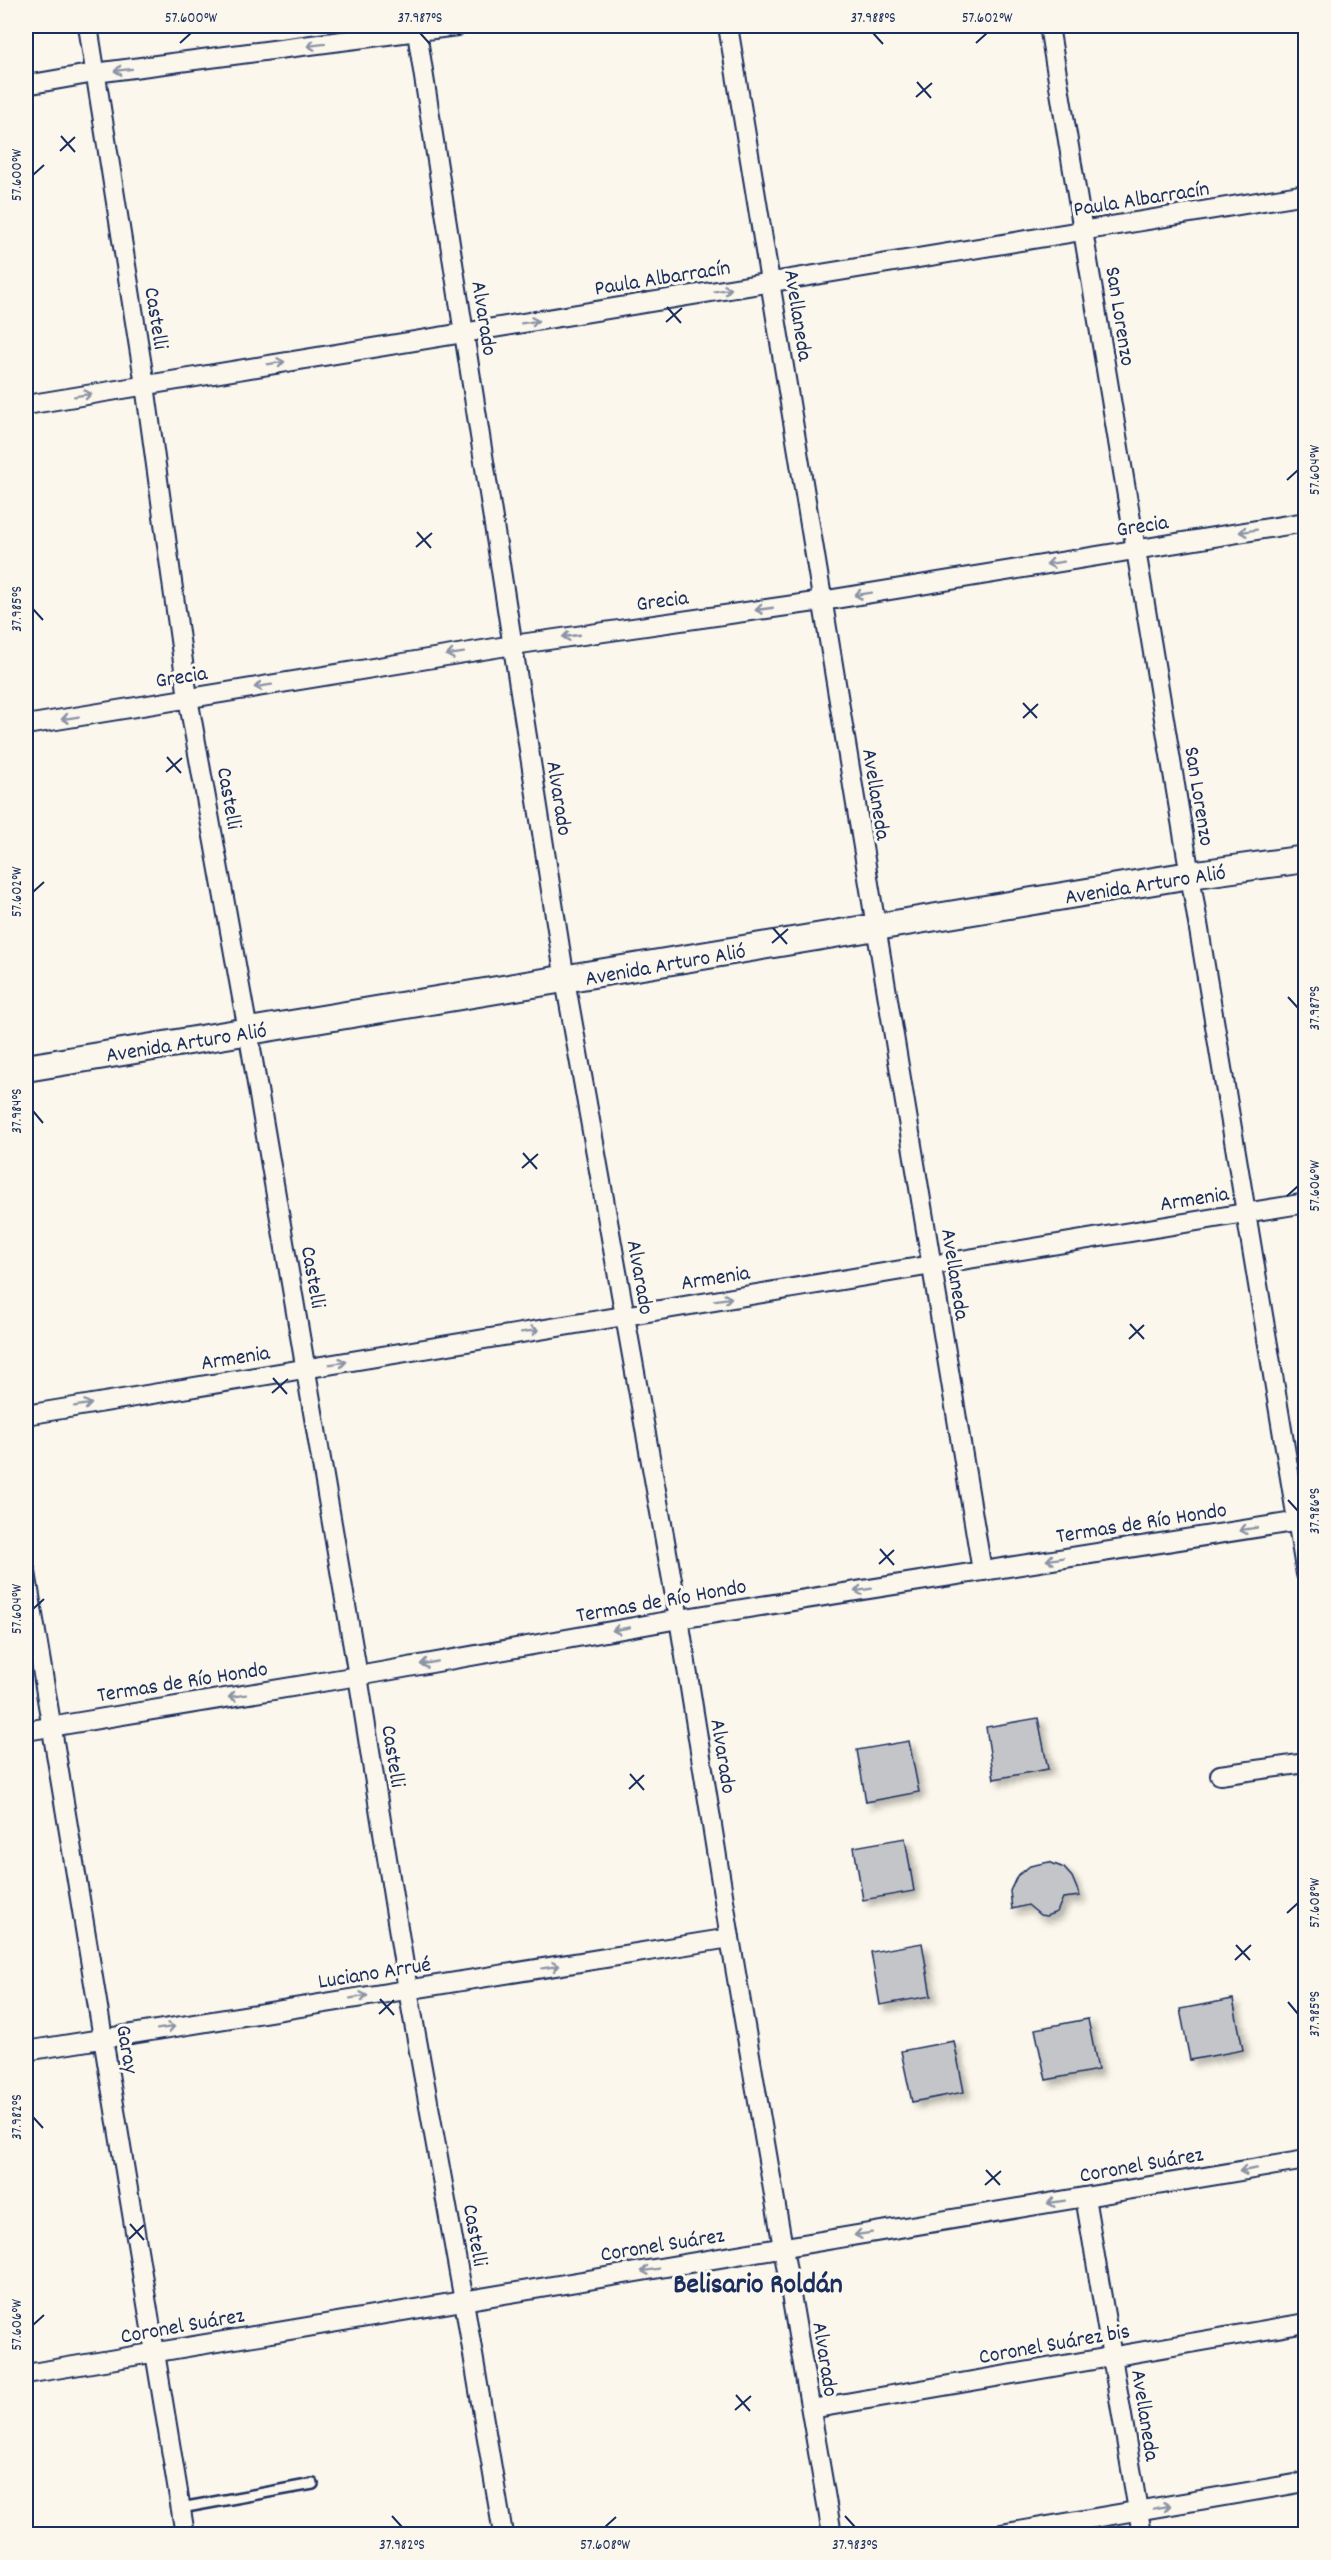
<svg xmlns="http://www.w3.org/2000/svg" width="1331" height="2560" viewBox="0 0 1331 2560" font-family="Dekko,sans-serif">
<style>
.building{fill:#c3c5c9;stroke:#1b2f5e;stroke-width:1.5;filter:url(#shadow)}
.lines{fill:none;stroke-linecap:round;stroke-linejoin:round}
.service-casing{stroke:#1b2f5e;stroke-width:14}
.minor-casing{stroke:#1b2f5e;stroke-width:22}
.secondary-casing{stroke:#1b2f5e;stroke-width:30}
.service{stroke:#fbf7ec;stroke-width:9}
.minor{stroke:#fbf7ec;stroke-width:18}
.secondary{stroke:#fbf7ec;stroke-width:26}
.oneway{stroke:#8b93a5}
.ticks{fill:none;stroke:#1b2f5e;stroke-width:2}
.labels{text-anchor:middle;stroke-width:6;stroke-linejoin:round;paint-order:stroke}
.street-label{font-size:22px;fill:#1b2f5e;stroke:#fbf7ec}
.district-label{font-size:28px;font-weight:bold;fill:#1b2f5e;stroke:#fbf7ec}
.neatline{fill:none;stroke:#1b2f5e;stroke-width:2}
.ticks-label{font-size:15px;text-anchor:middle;fill:#1b2f5e}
</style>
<defs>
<filter id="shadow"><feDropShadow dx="5.5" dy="5.5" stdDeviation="3" flood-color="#0004"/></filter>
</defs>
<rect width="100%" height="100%" fill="#fbf7ec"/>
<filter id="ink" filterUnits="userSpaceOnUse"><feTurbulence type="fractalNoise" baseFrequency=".0167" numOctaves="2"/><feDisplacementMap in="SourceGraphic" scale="12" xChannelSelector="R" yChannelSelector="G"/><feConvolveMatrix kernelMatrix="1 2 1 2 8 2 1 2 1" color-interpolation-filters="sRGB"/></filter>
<g filter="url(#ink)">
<!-- building -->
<g class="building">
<path d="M1038 1718 1048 1769 994 1779 986 1727Z"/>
<path d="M909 1741 919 1792 866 1802 857 1750Z"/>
<path d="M905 1838 914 1891 863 1900 854 1847Z"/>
<path d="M1049 1862 1064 1868 1072 1877 1080 1896 1063 1898 1057 1912 1046 1916 1040 1915 1028 1905 1012 1909 1010 1891 1017 1876 1030 1866Z"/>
<path d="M922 1943 931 1996 880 2005 871 1952Z"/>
<path d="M1233 1999 1243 2050 1190 2060 1180 2009Z"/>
<path d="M1088 2019 1098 2070 1046 2080 1035 2029Z"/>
<path d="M954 2041 964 2092 912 2102 901 2051Z"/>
</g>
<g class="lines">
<!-- service casing -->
<g class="service-casing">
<path id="service" d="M181 2508 313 2484"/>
</g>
<!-- minor casing -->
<g class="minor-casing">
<g id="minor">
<path d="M88 26 145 385 188 698 248 1031 358 1676 408 1990 464 2301 503 2534"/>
<path d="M416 26 565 980 679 1619 730 1938 832 2534"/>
<path d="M728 26 982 1571"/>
<path d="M1049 26 1306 1574"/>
<path d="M26 85 95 73 457 26"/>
<path d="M26 405 1306 194"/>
<path d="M26 725 513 645 822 601 1306 522"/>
<path d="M26 1415 1306 1203"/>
<path d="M26 1572 185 2534"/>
<path d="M26 1731 358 1676 679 1619 1306 1520"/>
<path d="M1220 1775 1306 1763"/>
<path d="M26 2051 730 1938"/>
<path d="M1085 2197 1142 2534"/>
<path d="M26 2374 1306 2160"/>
<path d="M811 2409 1306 2323"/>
<path d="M1001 2534 1306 2482"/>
</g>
</g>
<!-- secondary casing -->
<g class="secondary-casing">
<path id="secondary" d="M26 1068 1190 875 1306 859"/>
</g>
<!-- service -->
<use href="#service" class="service"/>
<!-- minor -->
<use href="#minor" class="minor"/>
<!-- secondary -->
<use href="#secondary" class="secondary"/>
</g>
<!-- one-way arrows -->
<defs><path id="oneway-shaft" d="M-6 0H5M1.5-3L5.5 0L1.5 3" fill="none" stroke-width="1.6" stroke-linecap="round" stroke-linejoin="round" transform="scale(1.5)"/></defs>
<g class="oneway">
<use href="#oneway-shaft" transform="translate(316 45) rotate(173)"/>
<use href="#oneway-shaft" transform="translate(123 70) rotate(173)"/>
<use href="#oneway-shaft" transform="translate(723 290) rotate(-9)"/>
<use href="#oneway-shaft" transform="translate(530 322) rotate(-9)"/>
<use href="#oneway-shaft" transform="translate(276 363) rotate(-9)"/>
<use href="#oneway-shaft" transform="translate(83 395) rotate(-9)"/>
<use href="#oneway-shaft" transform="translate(1248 531) rotate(171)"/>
<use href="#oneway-shaft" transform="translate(1055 563) rotate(171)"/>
<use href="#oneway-shaft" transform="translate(863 594) rotate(171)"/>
<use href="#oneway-shaft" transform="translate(764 609) rotate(172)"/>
<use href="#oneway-shaft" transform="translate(571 636) rotate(172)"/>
<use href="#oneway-shaft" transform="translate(455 654) rotate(171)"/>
<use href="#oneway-shaft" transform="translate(263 686) rotate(171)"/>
<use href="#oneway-shaft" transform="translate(70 718) rotate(171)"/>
<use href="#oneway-shaft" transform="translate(723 1299) rotate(-9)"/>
<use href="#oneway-shaft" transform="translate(530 1331) rotate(-9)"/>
<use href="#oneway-shaft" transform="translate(338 1363) rotate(-9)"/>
<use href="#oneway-shaft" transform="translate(83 1405) rotate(-9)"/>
<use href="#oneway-shaft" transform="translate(1248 1529) rotate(171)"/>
<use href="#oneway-shaft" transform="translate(1055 1559) rotate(171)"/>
<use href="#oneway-shaft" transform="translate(863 1590) rotate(171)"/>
<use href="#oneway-shaft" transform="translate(621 1629) rotate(170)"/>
<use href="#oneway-shaft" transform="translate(429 1663) rotate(170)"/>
<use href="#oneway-shaft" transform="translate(237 1696) rotate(171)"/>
<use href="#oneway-shaft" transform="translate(551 1967) rotate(-9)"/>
<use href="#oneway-shaft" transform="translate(359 1997) rotate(-9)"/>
<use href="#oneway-shaft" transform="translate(166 2028) rotate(-9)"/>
<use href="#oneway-shaft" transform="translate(1248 2170) rotate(170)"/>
<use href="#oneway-shaft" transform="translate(1056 2202) rotate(171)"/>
<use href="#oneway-shaft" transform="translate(863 2234) rotate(171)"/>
<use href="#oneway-shaft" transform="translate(650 2270) rotate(171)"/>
<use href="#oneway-shaft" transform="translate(1162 2507) rotate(-10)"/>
</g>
</g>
<!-- ticks -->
<path class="ticks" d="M420 33 430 44M873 33 883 44M180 43 191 33M976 43 987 33M917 82 931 98M916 97 932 83M61 136 75 152M60 151 75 137M33 175 44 165M667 307 681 323M666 322 682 308M1287 480 1298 470M417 532 431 548M416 547 432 533M33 609 43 620M1023 703 1037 718M1023 718 1038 704M167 757 181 773M166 772 182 758M33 892 44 882M773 928 787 944M772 943 788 929M1288 997 1298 1008M33 1111 43 1123M523 1153 537 1169M522 1168 538 1154M1287 1196 1298 1186M1130 1324 1144 1339M1129 1339 1144 1325M273 1378 287 1394M272 1393 288 1379M1288 1500 1298 1511M880 1549 894 1565M879 1564 894 1550M33 1609 44 1599M630 1774 644 1790M629 1789 644 1775M1287 1913 1298 1903M1236 1945 1250 1960M1235 1960 1251 1945M380 1999 394 2015M1288 2002 1298 2014M379 2014 394 2000M33 2117 43 2128M986 2170 1000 2185M985 2185 1001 2171M130 2224 144 2240M129 2239 144 2225M33 2325 44 2315M736 2395 750 2411M735 2410 751 2396M392 2516 402 2527M845 2516 855 2527M605 2527 616 2517"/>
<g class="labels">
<!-- street labels -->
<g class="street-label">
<text transform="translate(1141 197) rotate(-9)" y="8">Paula Albarracín</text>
<text transform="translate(662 276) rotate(-9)" y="8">Paula Albarracín</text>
<text transform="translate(800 315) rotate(81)" y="8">Avellaneda</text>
<text transform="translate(1122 316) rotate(81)" y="8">San Lorenzo</text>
<text transform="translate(158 318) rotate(81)" y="8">Castelli</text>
<text transform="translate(486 318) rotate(81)" y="8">Alvarado</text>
<text transform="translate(1142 524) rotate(-9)" y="8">Grecia</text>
<text transform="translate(662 599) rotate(-8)" y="8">Grecia</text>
<text transform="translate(181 675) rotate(-9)" y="8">Grecia</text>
<text transform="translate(878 794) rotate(81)" y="8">Avellaneda</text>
<text transform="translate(1201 796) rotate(81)" y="8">San Lorenzo</text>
<text transform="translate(231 798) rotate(80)" y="8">Castelli</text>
<text transform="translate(561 798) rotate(81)" y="8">Alvarado</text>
<text transform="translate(1145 883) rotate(-9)" y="8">Avenida Arturo Alió</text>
<text transform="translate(665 963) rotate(-10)" y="8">Avenida Arturo Alió</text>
<text transform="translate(186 1041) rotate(-9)" y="8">Avenida Arturo Alió</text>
<text transform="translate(1194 1197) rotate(-9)" y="8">Armenia</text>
<text transform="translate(957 1274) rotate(81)" y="8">Avellaneda</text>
<text transform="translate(715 1276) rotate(-9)" y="8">Armenia</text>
<text transform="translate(315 1277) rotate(80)" y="8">Castelli</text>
<text transform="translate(642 1277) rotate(80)" y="8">Alvarado</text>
<text transform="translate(235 1356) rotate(-9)" y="8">Armenia</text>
<text transform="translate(1141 1521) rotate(-9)" y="8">Termas de Río Hondo</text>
<text transform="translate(661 1599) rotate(-10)" y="8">Termas de Río Hondo</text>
<text transform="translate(182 1680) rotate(-9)" y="8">Termas de Río Hondo</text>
<text transform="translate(395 1756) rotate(81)" y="8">Castelli</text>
<text transform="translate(725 1756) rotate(81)" y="8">Alvarado</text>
<text transform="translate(374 1971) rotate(-9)" y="8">Luciano Arrué</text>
<text transform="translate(129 2049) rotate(80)" y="8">Garay</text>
<text transform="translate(1141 2163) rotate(-10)" y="8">Coronel Suárez</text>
<text transform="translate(477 2235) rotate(80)" y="8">Castelli</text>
<text transform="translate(662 2243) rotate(-9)" y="8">Coronel Suárez</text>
<text transform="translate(182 2324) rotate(-10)" y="8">Coronel Suárez</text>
<text transform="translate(1054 2342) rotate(-10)" y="8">Coronel Suárez bis</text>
<text transform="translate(827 2359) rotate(81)" y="8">Alvarado</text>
<text transform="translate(1147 2415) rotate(81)" y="8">Avellaneda</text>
</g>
<!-- district labels -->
<g class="district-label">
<text x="758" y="2292">Belisario Roldán</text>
</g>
</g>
<!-- margin -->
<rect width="1331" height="2560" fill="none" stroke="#fbf7ec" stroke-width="66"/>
<rect x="33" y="33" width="1265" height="2494" class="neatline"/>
<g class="ticks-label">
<text x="191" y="22">57.600°W</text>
<text x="420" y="22">37.987°S</text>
<text x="873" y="22">37.988°S</text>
<text x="987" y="22">57.602°W</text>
<text transform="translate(16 175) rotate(-90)" y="5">57.600°W</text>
<text transform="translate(1314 470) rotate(-90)" y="5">57.604°W</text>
<text transform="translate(16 609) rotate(-90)" y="5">37.985°S</text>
<text transform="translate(16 892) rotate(-90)" y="5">57.602°W</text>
<text transform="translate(1314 1008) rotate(-90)" y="5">37.987°S</text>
<text transform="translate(16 1111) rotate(-90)" y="5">37.984°S</text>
<text transform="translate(1314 1186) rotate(-90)" y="5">57.606°W</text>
<text transform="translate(1314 1511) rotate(-90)" y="5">37.986°S</text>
<text transform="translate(16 1609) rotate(-90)" y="5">57.604°W</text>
<text transform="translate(1314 1903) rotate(-90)" y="5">57.608°W</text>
<text transform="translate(1314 2014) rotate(-90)" y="5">37.985°S</text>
<text transform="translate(16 2117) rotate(-90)" y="5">37.982°S</text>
<text transform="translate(16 2325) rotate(-90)" y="5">57.606°W</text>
<text x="402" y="2549">37.982°S</text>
<text x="605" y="2549">57.608°W</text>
<text x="855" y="2549">37.983°S</text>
</g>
</svg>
